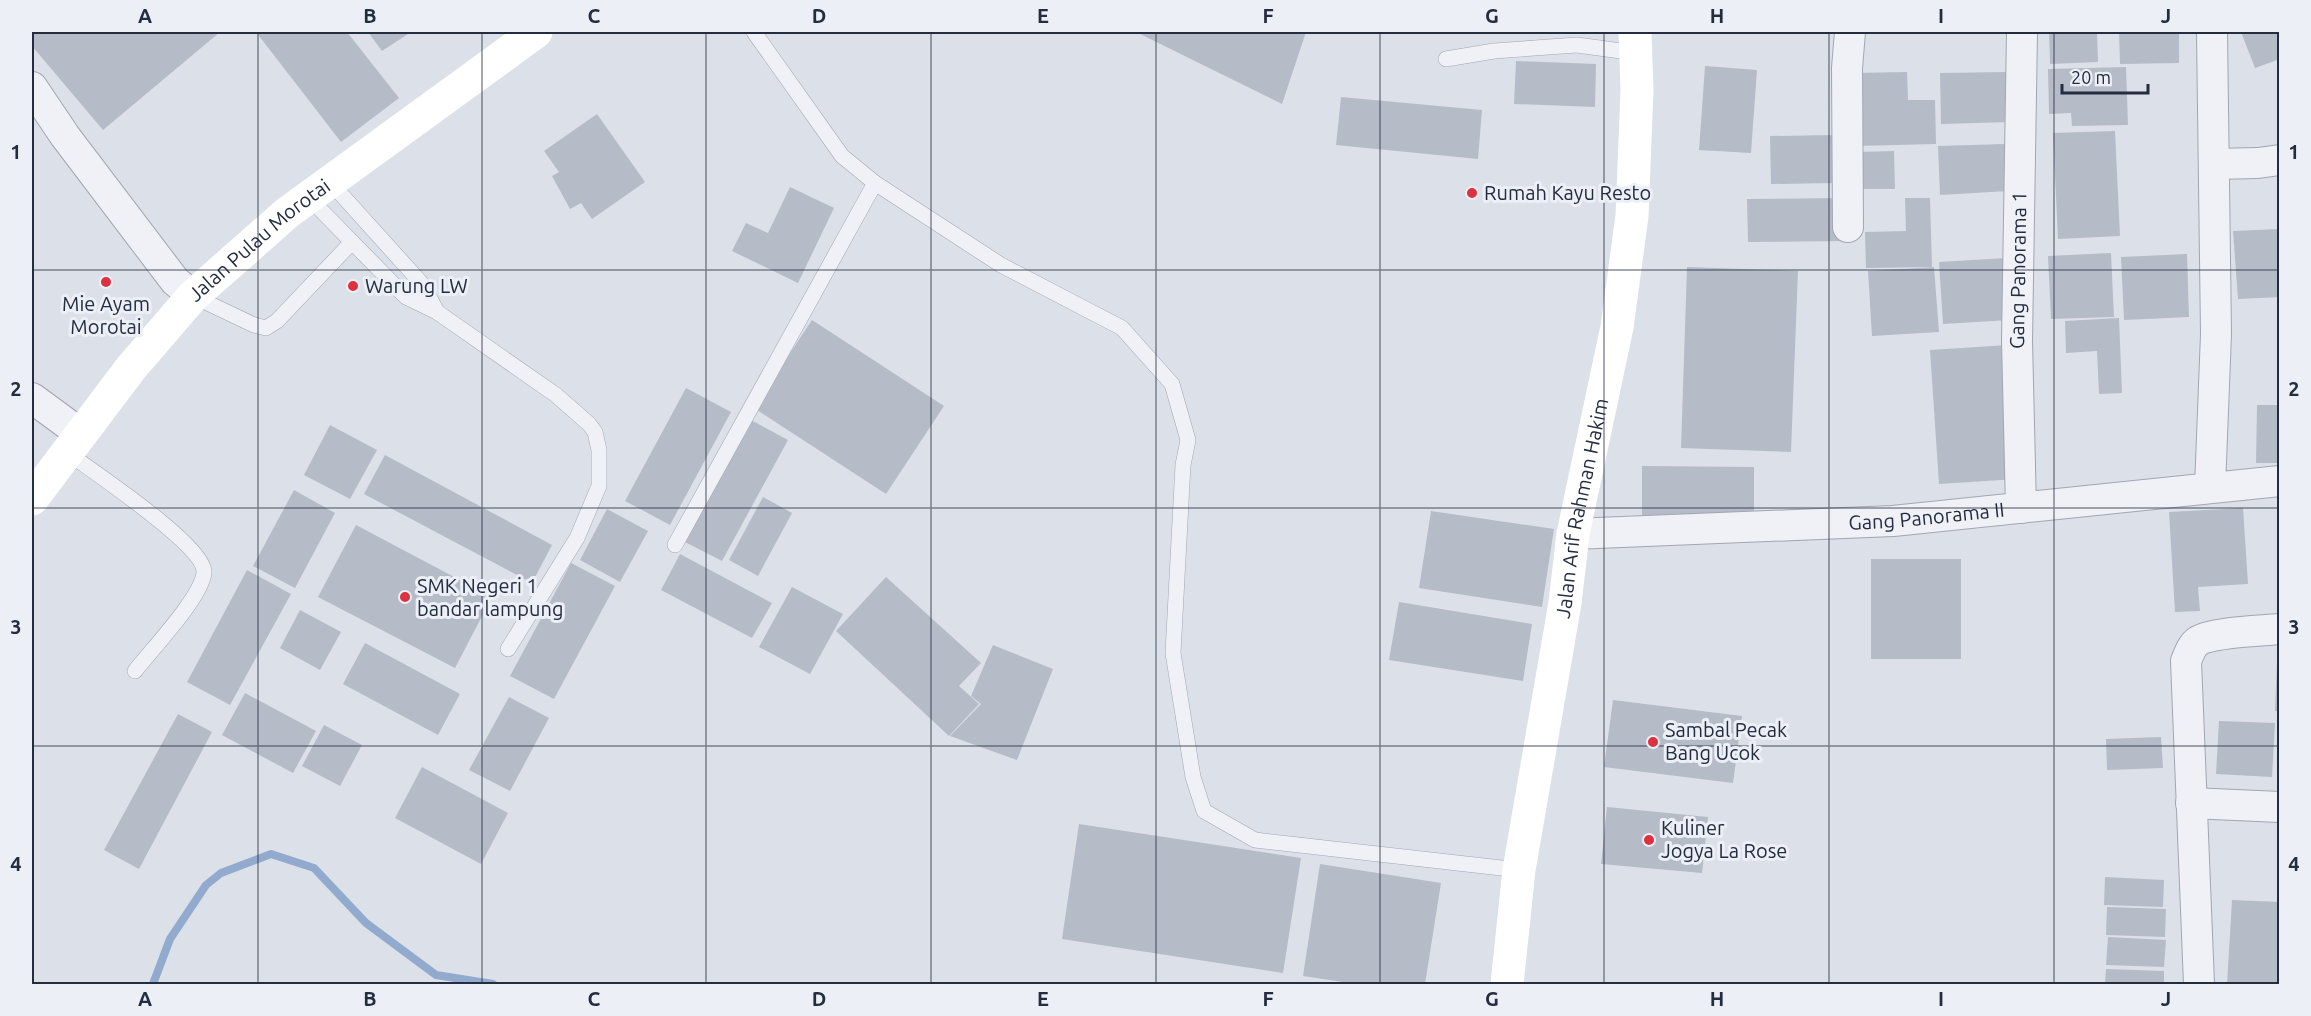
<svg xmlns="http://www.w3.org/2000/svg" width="2311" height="1016" viewBox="0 0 2311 1016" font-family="Ubuntu,sans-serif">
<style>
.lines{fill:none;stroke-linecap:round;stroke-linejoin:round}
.stream{stroke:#92aacd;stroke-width:8}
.building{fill:#b6bbc8}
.lane-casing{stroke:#a1a6b2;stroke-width:16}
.street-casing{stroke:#a1a6b2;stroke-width:32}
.lane{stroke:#eff1f6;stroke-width:15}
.street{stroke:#eff1f6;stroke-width:30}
.secondary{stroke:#fff;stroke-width:33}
.grid{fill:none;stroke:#242c40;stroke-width:1.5;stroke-opacity:0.55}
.poi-dot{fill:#dd313f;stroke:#eceff6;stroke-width:2}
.labels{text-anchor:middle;stroke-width:6;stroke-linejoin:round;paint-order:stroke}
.poi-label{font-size:20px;fill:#242c40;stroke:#eceff6;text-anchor:start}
.street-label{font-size:20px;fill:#242c40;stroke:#eceff6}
.neatline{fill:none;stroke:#242c40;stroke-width:2}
.grid-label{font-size:20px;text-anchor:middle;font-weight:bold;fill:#242c40}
</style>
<rect width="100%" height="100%" fill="#dce0e8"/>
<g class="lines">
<!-- stream -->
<path class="stream" d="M153 984 170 939 206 885 221 873 271 854 314 868 366 923 436 975 493 984"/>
</g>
<!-- building -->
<g class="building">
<path d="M32 32H220L103 130 32 46Z"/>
<path d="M256 32H347L399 98 341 142Z"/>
<path d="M368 32H411L382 51Z"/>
<path d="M1136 32H1306L1282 104Z"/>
<path d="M2049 32H2097L2098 62 2050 64Z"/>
<path d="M2119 32H2179V63L2120 64Z"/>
<path d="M2241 32H2280V59L2255 68Z"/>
<path d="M1516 61 1596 64 1595 107 1514 104Z"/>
<path d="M1705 66 1757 70 1751 153 1699 150Z"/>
<path d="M2126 67 2128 125 2072 126 2071 113 2049 114 2048 69Z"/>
<path d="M1907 72 1908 100H1935L1936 144 1856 146 1854 73Z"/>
<path d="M2008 72 2009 122 1941 124 1940 73Z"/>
<path d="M1341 97 1482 110 1478 159 1336 145Z"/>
<path d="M597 114 645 182 592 219 581 203 570 209 552 176 559 172 544 151Z"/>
<path d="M2115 131 2120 236 2058 239 2053 133Z"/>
<path d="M1834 135V183L1771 184 1770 136Z"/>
<path d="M2005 144 2008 191 1940 195 1938 146Z"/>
<path d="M1894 151 1895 189H1857L1856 152Z"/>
<path d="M790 187 834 208 798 283 732 251 746 223 768 233Z"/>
<path d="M1844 198 1845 241 1748 242 1747 199Z"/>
<path d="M1905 198H1930L1932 267 1866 268 1865 232 1906 231Z"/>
<path d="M2280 229V297L2238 299 2233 231Z"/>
<path d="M2111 253 2114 317 2051 319 2048 256Z"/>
<path d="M2187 254 2189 317 2124 320 2121 257Z"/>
<path d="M2006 258 2010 320 1943 324 1939 262Z"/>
<path d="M1687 267 1798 271 1791 452 1681 448Z"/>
<path d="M1934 267 1939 332 1872 336 1868 271Z"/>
<path d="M2119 318 2122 393 2099 394 2097 351 2066 353 2065 321Z"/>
<path d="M812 320 944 406 886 494 754 408Z"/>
<path d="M2008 345 2017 479 1939 484 1930 350Z"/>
<path d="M686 388 731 412 670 525 625 501Z"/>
<path d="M2257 405H2280V463H2256Z"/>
<path d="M747 418 788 440 722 561 681 540Z"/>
<path d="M330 425 377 450 350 499 304 475Z"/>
<path d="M385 455 552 545 532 583 364 494Z"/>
<path d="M1642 466 1754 467V516L1642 515Z"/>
<path d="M294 490 335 513 295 588 253 566Z"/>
<path d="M763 497 792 513 758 576 729 560Z"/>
<path d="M2243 508 2248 584 2198 587 2200 611 2175 612 2169 512Z"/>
<path d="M607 509 648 531 620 582 580 560Z"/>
<path d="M1431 511 1554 529 1542 607 1419 588Z"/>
<path d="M356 525 492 597 455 668 318 597Z"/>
<path d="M680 554 772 603 752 638 661 590Z"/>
<rect x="1871" y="559" width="90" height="100"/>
<path d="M571 563 615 586 554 699 510 676Z"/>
<path d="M247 570 291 594 230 705 187 682Z"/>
<path d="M886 577 981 663 959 686 979 704 949 736 836 631Z"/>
<path d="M792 587 843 614 810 674 759 647Z"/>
<path d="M1399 602 1532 624 1523 681 1389 660Z"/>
<path d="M300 610 341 632 320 670 280 648Z"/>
<path d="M365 643 460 694 438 735 343 684Z"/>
<path d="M993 645 1053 669 1017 760 950 736 981 704 971 696Z"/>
<path d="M2277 662H2280V711H2275Z"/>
<path d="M245 693 316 731 293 773 222 735Z"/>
<path d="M509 697 549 718 510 791 469 770Z"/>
<path d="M1613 700 1742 716 1733 783 1604 767Z"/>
<path d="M178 714 212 732 139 869 104 850Z"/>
<path d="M2219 721 2275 723 2272 777 2216 774Z"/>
<path d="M324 725 362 745 340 786 302 766Z"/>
<path d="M2161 737 2163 768 2107 770 2106 739Z"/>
<path d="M2278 752H2280V772H2277Z"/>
<path d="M422 767 508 813 481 864 395 818Z"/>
<path d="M1607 807 1708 817 1702 873 1601 864Z"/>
<path d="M1079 824 1301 858 1283 973 1062 939Z"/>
<path d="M1320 864 1441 883 1425 984H1356L1303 976Z"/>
<path d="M2105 877 2164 880 2163 907 2104 905Z"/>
<path d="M2232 900 2280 902V984H2227Z"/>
<path d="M2107 907 2166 909 2165 937 2106 935Z"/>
<path d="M2108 937 2166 940 2164 967 2106 965Z"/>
<path d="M2106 969 2164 971V984H2105Z"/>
</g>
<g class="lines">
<!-- lane casing -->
<g class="lane-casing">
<g id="lane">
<path d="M754 32 842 156 875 183 1001 265 1122 328 1172 384 1188 440 1183 465 1173 653 1193 777 1204 811 1255 840 1519 870"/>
<path d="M1446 59 1494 51 1577 45 1636 53"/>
<path d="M331 183 423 285 437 312 556 395 589 424 595 432 599 450V486L577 538 508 649"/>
<path d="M309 198 406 297 437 312"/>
<path d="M193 296 254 325 266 328 277 321 352 242"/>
<path d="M68 453C92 471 206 546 204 573 201 598 152 649 135 671"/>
<path d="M675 545 875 183"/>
</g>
</g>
<!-- street casing -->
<g class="street-casing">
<g id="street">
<path d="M32 87 65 136 175 281 193 296"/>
<path d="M2215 164 2258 163 2280 160"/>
<path d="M1848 227 1847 68 1850 32"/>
<path d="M32 398 81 434"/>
<path d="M2210 488 2216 334 2212 32"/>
<path id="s1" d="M2021 508 2017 341 2022 32"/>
<path id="s2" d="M1573 534 1893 521 2280 481"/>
<path d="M2191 803 2280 807"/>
<path d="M2199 984 2186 661C2189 654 2192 645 2198 641 2213 632 2261 631 2280 629"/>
</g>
</g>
<!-- lane -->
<use href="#lane" class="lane"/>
<!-- street -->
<use href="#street" class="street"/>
<!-- secondary -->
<g class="secondary">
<path id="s3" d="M32 499 131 368 193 296 287 213 536 32"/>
<path id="s4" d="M1507 984 1519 870 1565 603 1573 534 1617 327 1632 216 1637 90 1635 32"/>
</g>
</g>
<!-- grid -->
<path class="grid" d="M258 32V984M482 32V984M706 32V984M931 32V984M1156 32V984M1380 32V984M1604 32V984M1829 32V984M2054 32V984M32 270H2280M32 508H2280M32 746H2280"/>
<!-- markers -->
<g class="poi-dot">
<circle cx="1472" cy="193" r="6"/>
<circle cx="106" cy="282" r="6"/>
<circle cx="353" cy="286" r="6"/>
<circle cx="405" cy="597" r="6"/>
<circle cx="1653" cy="742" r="6"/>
<circle cx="1649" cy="840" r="6"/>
</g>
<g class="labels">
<!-- poi labels -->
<g class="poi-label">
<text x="1484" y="200">Rumah Kayu Resto</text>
<text x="365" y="293">Warung LW</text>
<text x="106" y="311" text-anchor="middle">Mie Ayam<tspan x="106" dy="23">Morotai</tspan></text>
<text x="417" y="593">SMK Negeri 1<tspan x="417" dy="23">bandar lampung</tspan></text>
<text x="1665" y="737">Sambal Pecak<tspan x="1665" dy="23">Bang Ucok</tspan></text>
<text x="1661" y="835">Kuliner<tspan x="1661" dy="23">Jogya La Rose</tspan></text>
</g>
<!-- street labels -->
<g class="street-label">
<text dy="7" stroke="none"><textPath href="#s3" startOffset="346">Jalan Pulau Morotai</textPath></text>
<text dy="7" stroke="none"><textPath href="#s1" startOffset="238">Gang Panorama 1</textPath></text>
<text dy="7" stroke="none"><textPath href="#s4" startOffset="482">Jalan Arif Rahman Hakim</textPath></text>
<text dy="7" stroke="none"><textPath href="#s2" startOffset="354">Gang Panorama II</textPath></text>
</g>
</g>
<!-- border -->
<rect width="2311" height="1016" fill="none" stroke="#eceff6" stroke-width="66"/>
<!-- scale -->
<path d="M2062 84v9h86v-9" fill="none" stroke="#242c40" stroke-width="3"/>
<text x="2071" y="84" font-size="18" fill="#242c40" stroke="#eceff6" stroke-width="4.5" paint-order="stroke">20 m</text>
<rect x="33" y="33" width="2245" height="950" class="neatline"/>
<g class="grid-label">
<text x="145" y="23">A</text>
<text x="370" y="23">B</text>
<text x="594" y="23">C</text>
<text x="819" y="23">D</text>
<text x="1043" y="23">E</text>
<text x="1268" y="23">F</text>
<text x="1492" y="23">G</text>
<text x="1717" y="23">H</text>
<text x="1941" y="23">I</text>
<text x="2166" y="23">J</text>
<text x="16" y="159">1</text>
<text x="2294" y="159">1</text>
<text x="16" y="396">2</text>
<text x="2294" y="396">2</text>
<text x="16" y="634">3</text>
<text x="2294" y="634">3</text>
<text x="16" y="871">4</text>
<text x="2294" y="871">4</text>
<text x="145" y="1006">A</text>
<text x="370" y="1006">B</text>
<text x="594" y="1006">C</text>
<text x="819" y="1006">D</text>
<text x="1043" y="1006">E</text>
<text x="1268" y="1006">F</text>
<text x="1492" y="1006">G</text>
<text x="1717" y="1006">H</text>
<text x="1941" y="1006">I</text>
<text x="2166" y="1006">J</text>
</g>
</svg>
